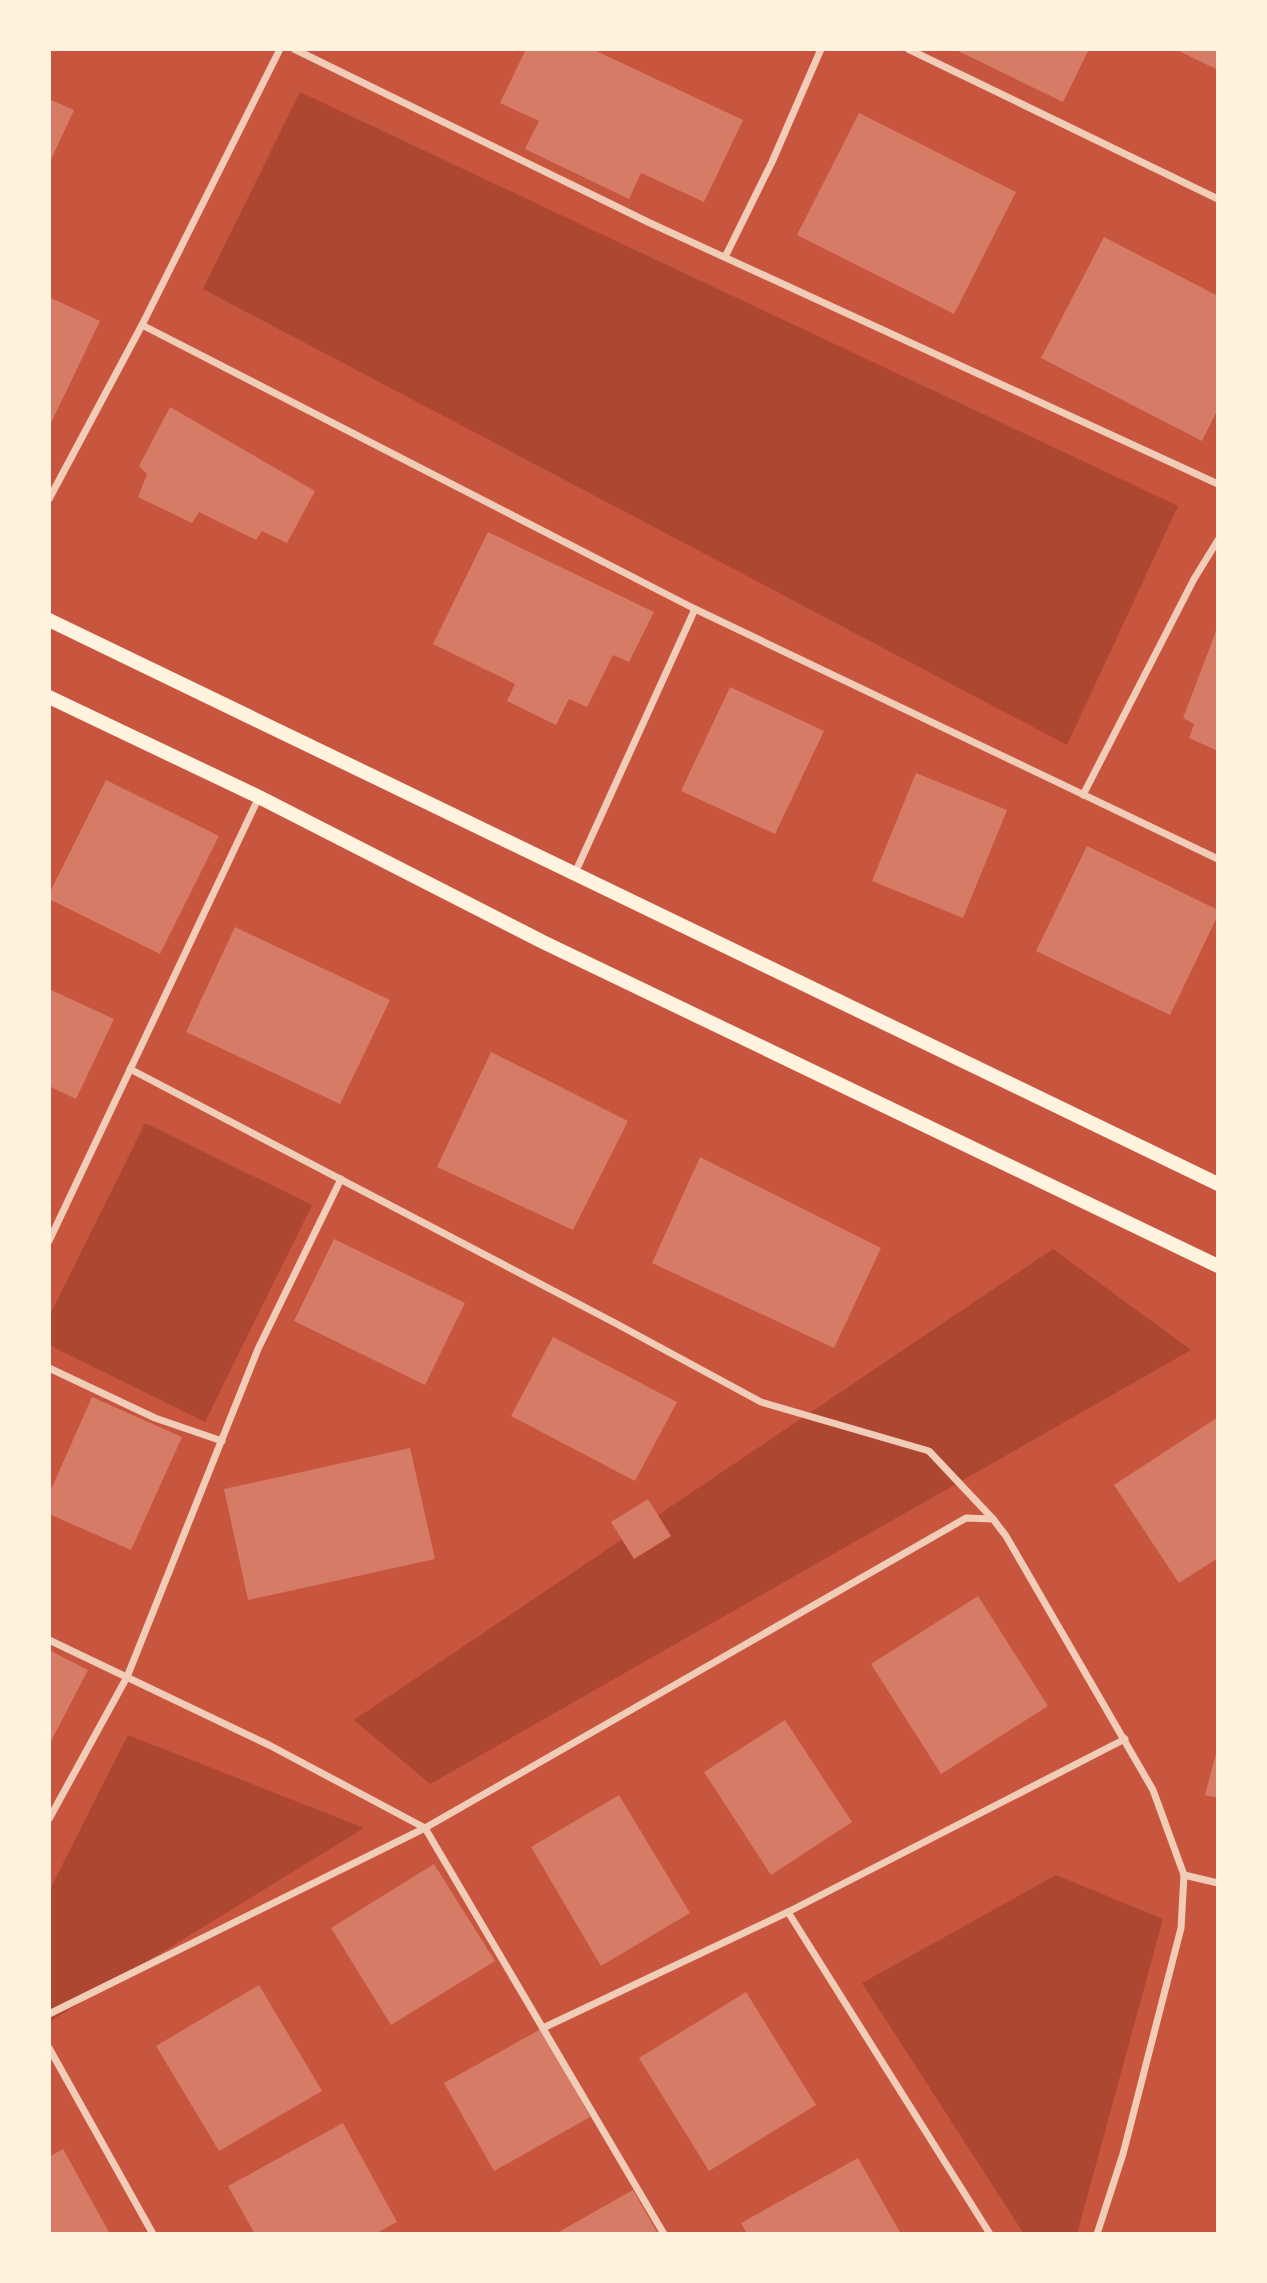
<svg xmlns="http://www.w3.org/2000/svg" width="1267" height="2283" viewBox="0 0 1267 2283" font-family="'Titillium Web',sans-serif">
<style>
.green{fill:#ae4732}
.building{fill:#d67c66}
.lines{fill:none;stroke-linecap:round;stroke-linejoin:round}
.minor{stroke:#f1ccb7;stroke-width:7}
.secondary{stroke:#fff3e0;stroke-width:14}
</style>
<rect width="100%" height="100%" fill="#c8553d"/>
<!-- green -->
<g class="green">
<path d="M300 92 1178 506 1067 745 203 289Z"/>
<path d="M145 1123 312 1205 205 1422 49 1345V1317Z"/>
<path d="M1053 1249 1191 1350 430 1784 354 1720Z"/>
<path d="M128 1735 364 1828 49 2022V1891Z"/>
<path d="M1056 1875 1163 1919 1077 2234H1024L862 1983Z"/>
</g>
<!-- building -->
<g class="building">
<path d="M526 49H592L743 120 704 202 641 173 629 199 525 149 539 121 500 103Z"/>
<path d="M954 49H1089L1063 102Z"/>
<path d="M1182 49H1218V70L1181 52Z"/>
<path d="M49 99 74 110 49 164Z"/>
<path d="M859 113 1016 192 954 314 797 235Z"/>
<path d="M1104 237 1218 296V409L1202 441 1041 358Z"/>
<path d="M49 297 100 321 49 427Z"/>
<path d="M170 407 315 491 287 543 262 531 256 540 199 512 192 523 138 497 147 474 139 466Z"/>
<path d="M488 532 654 612 629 662 613 655 587 707 569 699 556 725 507 701 515 684 433 644Z"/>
<path d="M1218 626V751L1189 738 1194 724 1183 718Z"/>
<path d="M730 687 824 731 775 834 681 791Z"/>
<path d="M916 773 1007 810 963 918 872 881Z"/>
<path d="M106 780 219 836 160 954 49 899V894Z"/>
<path d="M1087 846 1218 910V915L1170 1015 1036 951Z"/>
<path d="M235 927 390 1000 340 1104 186 1032Z"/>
<path d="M49 989 114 1019 76 1099 49 1086Z"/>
<path d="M491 1052 628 1121 573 1230 437 1167Z"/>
<path d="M700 1157 881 1248 834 1348 652 1263Z"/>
<path d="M334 1239 465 1303 425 1385 294 1321Z"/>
<path d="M553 1337 677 1402 635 1481 511 1416Z"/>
<path d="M92 1397 182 1437 131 1550 49 1514V1494Z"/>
<path d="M1218 1417V1558L1179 1583 1114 1485Z"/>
<path d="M410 1448 435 1559 248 1600 224 1489Z"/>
<path d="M648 1499 671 1536 634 1559 611 1522Z"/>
<path d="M978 1596 1048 1706 941 1774 871 1664Z"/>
<path d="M49 1650 88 1670 49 1745Z"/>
<path d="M785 1720 852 1822 771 1875 704 1772Z"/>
<path d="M1217 1750H1218V1798L1205 1795Z"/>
<path d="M619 1795 690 1913 601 1966 531 1847Z"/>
<path d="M434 1864 495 1961 391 2025 331 1928Z"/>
<path d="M259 1985 322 2091 219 2151 156 2046Z"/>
<path d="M746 1992 816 2105 709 2171 639 2058Z"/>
<path d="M541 2029 590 2117 494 2171 444 2083Z"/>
<path d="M343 2123 397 2222 375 2234H255L228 2186Z"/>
<path d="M63 2149 110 2234H49V2157Z"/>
<path d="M858 2158 901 2234H747L741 2223Z"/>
<path d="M633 2190 658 2234H555Z"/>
</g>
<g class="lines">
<!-- minor -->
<g class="minor">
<path d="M294 49 650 223 1218 484"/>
<path d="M908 49 1218 199"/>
<path d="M725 257 772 162 821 49"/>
<path d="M142 325 280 49"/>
<path d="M49 499 142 325 695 609 1218 859"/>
<path d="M1083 795 1194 579 1218 540"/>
<path d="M575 873 695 609"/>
<path d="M130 1069 615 1323 761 1402 929 1451 993 1519"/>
<path d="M49 1241 259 797"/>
<path d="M49 1368 155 1418 222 1441"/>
<path d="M49 1640 269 1745 425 1828 664 2234"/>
<path d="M49 1819 127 1677 258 1349 341 1179"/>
<path d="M1184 1875 1218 1883"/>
<path d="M788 1912 990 2234"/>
<path d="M49 2014 425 1828 966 1518 993 1519 1006 1536 1153 1790 1184 1875 1181 1928 1123 2154 1097 2234"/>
<path d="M543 2028 788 1912 1125 1739"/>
<path d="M49 2048 153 2234"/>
</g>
<!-- secondary -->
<g class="secondary">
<path d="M49 620 1218 1184"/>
<path d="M49 697 259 797 543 942 1218 1266"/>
</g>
</g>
<!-- border -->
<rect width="1267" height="2283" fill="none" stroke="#fff3e0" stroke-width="102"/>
</svg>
